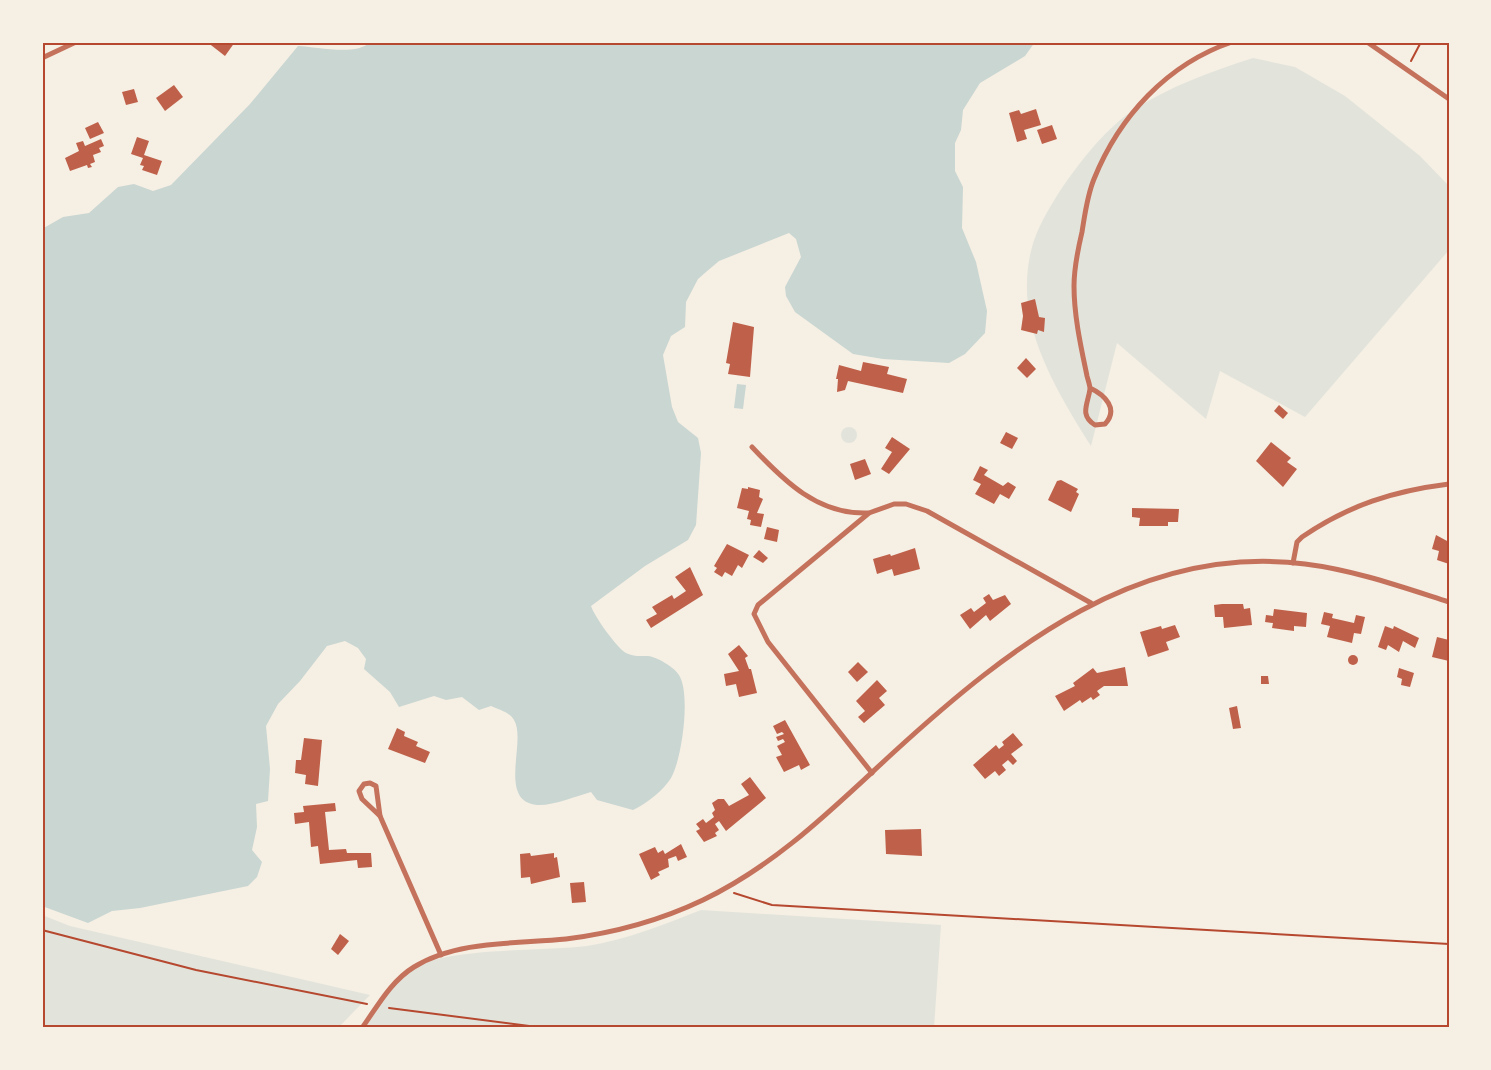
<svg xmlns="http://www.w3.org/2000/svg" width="1491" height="1070" viewBox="0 0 1491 1070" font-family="'Zilla Slab',serif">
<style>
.green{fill:#e2e4dc}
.water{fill:#c9d6d2}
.building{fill:#bf614a}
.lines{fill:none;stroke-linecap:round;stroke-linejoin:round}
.path{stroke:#b5482f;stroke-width:2}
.minor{stroke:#c5725c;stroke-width:5}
.neatline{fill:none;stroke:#b5482f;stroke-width:2}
</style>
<rect width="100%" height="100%" fill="#f6efe4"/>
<!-- green -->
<g class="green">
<path d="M1253 58 1295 67 1345 96 1420 156 1449 186V250L1305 417 1220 371 1206 419 1117 343 1091 446C1065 405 1034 354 1028 305 1025 280 1028 251 1039 228 1057 190 1097 135 1132 111 1168 87 1212 71 1253 58Z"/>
<circle cx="849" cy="435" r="8"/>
<path d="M701 910 941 925 934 1028H365C381 1005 393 980 418 966 450 948 546 951 587 946 626 940 665 924 701 910Z"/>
<path d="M42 915 70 926 370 995 338 1028H42Z"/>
</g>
<!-- water -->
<g class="water">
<path d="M370 42H1035L1025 56 980 83 963 110 961 130 955 143V171L963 187 962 228 976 262 987 311 985 333 965 354 949 363 883 359 853 354 795 312 786 296 785 287 801 257 796 239 789 233 719 261 706 272 698 279 686 302 685 327 671 336 663 355 672 407 678 422 698 438 701 453 696 525 688 540 645 566 591 606C594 616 617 648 626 653 634 657 640 656 648 656 657 657 674 667 679 675 691 694 682 759 671 778 663 791 647 803 633 810L597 800 591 792C576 796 553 806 537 805 497 801 527 741 514 720 510 712 499 710 491 706L479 710 462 697 446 700 434 696 399 707 390 692 364 669 366 659 358 648 345 641 327 646 300 681 278 704 266 726 270 769 268 801 256 804 257 827 252 850 262 862 257 877 248 886 140 908 112 911 88 923 42 906V229L63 217 89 213 118 187 134 184 153 191 171 185 250 104 298 46C316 47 358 56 370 42Z"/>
<path d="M737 384 746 385 743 409 734 408Z"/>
</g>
<!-- building -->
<g class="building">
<path d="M207 42H235L225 56Z"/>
<path d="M174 85 183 97 165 111 156 98Z"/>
<path d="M134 89 138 102 126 105 122 92Z"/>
<path d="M1036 109 1041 125 1024 130 1027 139 1017 142 1009 113 1019 110 1021 114Z"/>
<path d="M98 122 104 133 90 139 85 128Z"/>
<path d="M1052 125 1057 139 1042 144 1037 130Z"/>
<path d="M137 137 149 141 144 155 162 161 157 175 142 170 144 166 140 165 143 158 131 154Z"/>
<path d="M101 139 104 146 99 148 101 152 93 155 95 162 90 164 92 167 88 168 87 165 70 171 65 158 79 151 76 143 83 141 85 146Z"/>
<path d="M1035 299 1039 317 1045 318 1044 332 1038 330 1037 334 1021 330 1023 316 1021 303Z"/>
<path d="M733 322 754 327 750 377 728 374 730 364 726 363Z"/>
<path d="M1026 358 1036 369 1027 378 1017 368Z"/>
<path d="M863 362 889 367 887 374 907 379 903 393 848 381 845 390 837 392 838 379H836L839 365 861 371Z"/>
<path d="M1279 405 1288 413 1283 419 1274 411Z"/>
<path d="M1006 432 1018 438 1012 449 1000 443Z"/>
<path d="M892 437 910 449 889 474 881 469 892 452 885 448Z"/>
<path d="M1271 442 1291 458 1287 462 1297 469 1283 487 1256 461Z"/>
<path d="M865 459 871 474 855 480 850 464Z"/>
<path d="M980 466 988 470 984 475 1003 486 1008 482 1016 487 1009 499 1000 494 994 504 975 494 981 484 973 480Z"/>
<path d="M1061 480 1078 489 1076 492 1079 494 1071 512 1048 500 1057 481Z"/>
<path d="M748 487 760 490 759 497 763 499 757 513 764 514 761 527 750 525 751 520 747 519 749 511 737 508 742 488 748 489Z"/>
<path d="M1132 508 1179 509 1178 522H1168V526H1139L1140 518 1132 517Z"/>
<path d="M767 527 779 530 777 542 764 539Z"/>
<path d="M1436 535 1449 542V564L1437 560 1439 551 1432 549Z"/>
<path d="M727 544 749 555 742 568 738 565 732 576 725 572 722 577 714 572 717 568 714 566Z"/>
<path d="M915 548 920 569 894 576 892 569 877 574 873 559 890 554 891 556Z"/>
<path d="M759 550 768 558 763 563 753 557Z"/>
<path d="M690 567 703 595 651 628 646 620 657 614 652 607 672 595 674 599 686 591 675 577Z"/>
<path d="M989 594 993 600 1005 595 1011 604 990 621 986 615 970 629 960 615 971 608 974 612 986 603 983 598Z"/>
<path d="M1222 604H1243L1244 609 1250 608 1252 625 1224 628 1223 617H1215L1214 605Z"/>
<path d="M1274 609 1307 613 1306 627 1294 626V631L1272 628 1273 623 1265 622 1266 615 1273 616Z"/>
<path d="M1324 612 1333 614 1332 618 1354 623 1356 615 1365 617 1361 634 1354 633 1352 643 1327 637 1330 626 1321 624Z"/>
<path d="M1175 625 1180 637 1166 642 1169 650 1148 657 1140 632 1161 626 1162 629Z"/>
<path d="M1385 626 1393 629 1394 626 1419 638 1415 648 1403 641 1399 652 1388 645 1386 650 1378 647Z"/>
<path d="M1437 637 1449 640V661L1432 657Z"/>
<path d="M739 645 748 656 745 658 749 669H751L757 693 739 697 736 684 726 686 724 674 739 671 728 654Z"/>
<circle cx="1353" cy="660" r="5"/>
<path d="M858 662 868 672 857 682 848 672Z"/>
<path d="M1125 667 1128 686H1104L1097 691 1100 695 1093 700 1091 697 1082 703 1080 700 1064 711 1055 696 1075 686 1073 683 1093 668 1097 673Z"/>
<path d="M1399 668 1414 673 1410 687 1401 685 1402 679 1397 677Z"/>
<path d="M1261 676H1268L1269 684H1261Z"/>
<path d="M877 680 887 691 879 698 885 705 864 723 858 717 865 711 856 701Z"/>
<path d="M1237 706 1241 728 1233 729 1229 708Z"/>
<path d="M785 720 810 765 801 770 799 765 784 772 776 757 782 755 777 746 785 742 783 739 778 741 776 737 784 734 782 732 777 734 773 726Z"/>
<path d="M397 728 405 732 404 736 418 742 416 746 430 752 425 763 388 749Z"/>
<path d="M1013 733 1023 745 1011 754 1017 761 1013 765 1008 760 1002 765 1006 770 999 776 995 771 985 779 973 765 996 745 999 749 1004 745 1002 742Z"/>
<path d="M304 738 322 740 318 786 305 784 306 775 295 773 296 760H301Z"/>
<path d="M750 777 766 798 726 831 719 821 715 824 719 830 715 833 717 836 704 842 696 831 700 829 696 824 703 819 706 823 714 817 712 813 715 810 712 803 718 799H724L729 806 749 795 741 784Z"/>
<path d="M335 803 336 811 325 812 329 850 346 849 347 853H371L372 867 358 868 357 860 320 864 318 846 311 847 309 822 295 824 294 813 304 812 303 806Z"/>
<path d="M921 829 922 856 886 854 885 830Z"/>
<path d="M681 844 687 857 678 861 676 856 668 859 669 867 658 872 660 875 651 880 639 854 655 847 658 853 663 850 665 854Z"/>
<path d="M530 853 531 856 554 853V858L557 857 560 877 531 884 530 877 521 878 520 854Z"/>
<path d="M584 882 586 902 572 903 570 883Z"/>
<path d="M340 934 349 941 338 955 331 949Z"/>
</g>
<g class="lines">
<!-- path -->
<g class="path">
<path d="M1411 61 1421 42"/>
<path d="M734 893 772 905 1449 944"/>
<path d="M42 930 196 970 367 1004"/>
<path d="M389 1008 545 1028"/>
</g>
<!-- minor -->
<g class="minor">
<path d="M1367 42 1449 99"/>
<path d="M42 58 76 42"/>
<path d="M1090 388C1105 395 1119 409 1105 424L1095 425C1079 415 1088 404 1090 389 1090 385 1088 380 1087 376 1081 347 1074 316 1074 286 1074 268 1078 249 1082 232 1085 214 1087 196 1094 179 1119 117 1167 64 1232 42"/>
<path d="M752 447C784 481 818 515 868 513"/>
<path d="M1293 563 1297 542 1302 537C1349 505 1393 491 1449 484"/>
<path d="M872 773 768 642 754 614 758 605 869 513 894 504H906L927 511 1091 603"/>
<path d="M364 784 370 783 376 786 380 816 362 799 359 791Z"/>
<path d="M380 816 441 955"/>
<path d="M362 1028C377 1007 391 981 414 967 457 940 518 944 566 939 614 933 659 921 703 900 778 864 834 807 894 752 1009 647 1140 543 1305 564 1354 570 1402 587 1449 602"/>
</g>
</g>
<!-- border -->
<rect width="1491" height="1070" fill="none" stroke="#f6efe4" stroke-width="87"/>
<rect x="44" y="44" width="1404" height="982" class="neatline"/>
</svg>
